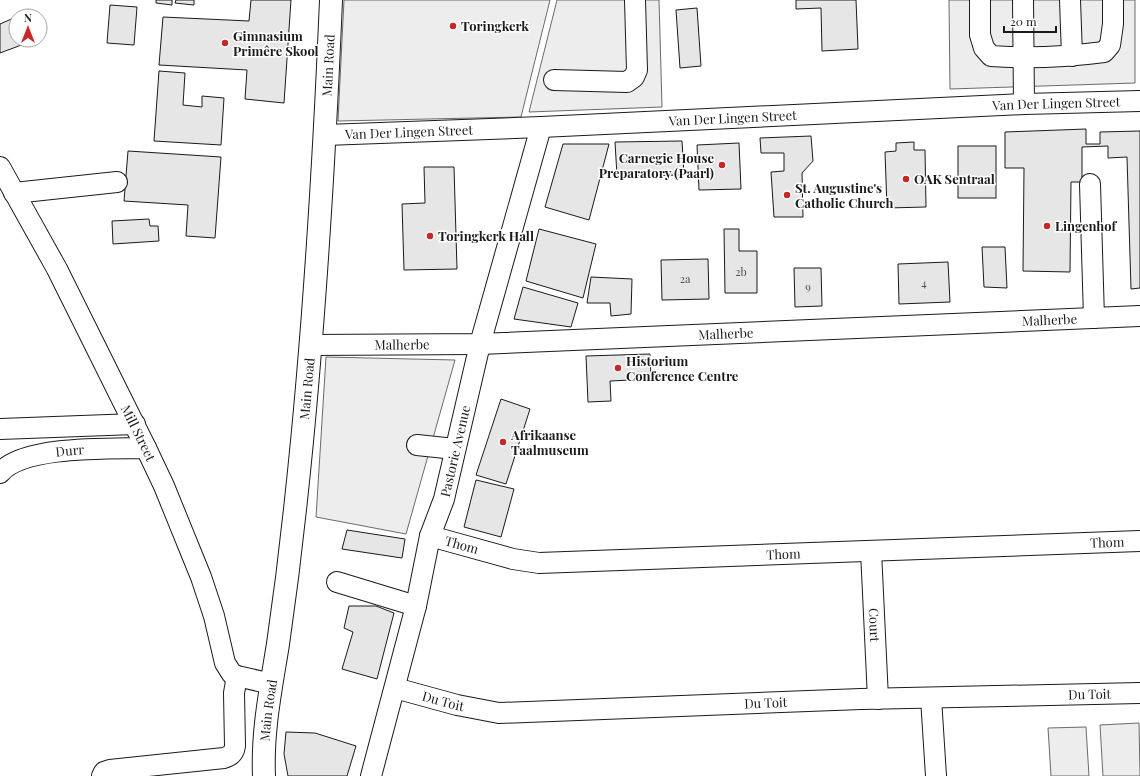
<svg xmlns="http://www.w3.org/2000/svg" width="1140" height="776" viewBox="0 0 1140 776" font-family="'Playfair Display',serif">
<style>
.built{fill:#ededed;stroke:#6a6a6a}
.building{fill:#e6e6e6;stroke:#1a1a1a}
.lines{fill:none;stroke-linecap:round;stroke-linejoin:round}
.minor-casing{stroke:#1a1a1a;stroke-width:22}
.major-casing{stroke:#1a1a1a;stroke-width:24}
.minor{stroke:#fff;stroke-width:20}
.major{stroke:#fff;stroke-width:22}
.poi-dot{fill:#c62828;stroke:#fff;stroke-width:1.5}
.labels{text-anchor:middle;stroke-width:3;stroke-linejoin:round;paint-order:stroke}
.number-label{font-size:11px;fill:#4d4d4d}
.poi-label{font-size:13px;font-weight:bold;fill:#1a1a1a;stroke:#fff;text-anchor:start}
.street-label{font-size:13px;fill:#1a1a1a;stroke:#fff}
</style>
<rect width="100%" height="100%" fill="#fff"/>
<!-- built -->
<g class="built">
<path d="M344 0H550L521 117 338 121Z"/>
<path d="M557 0H659L662 107 529 112Z"/>
<path d="M949 0H1135V83L950 89Z"/>
<path d="M326 357 455 360 406 534 316 517Z"/>
<path d="M1139 723 1140 776H1103L1100 725Z"/>
<path d="M1086 727 1089 776H1051L1048 728Z"/>
</g>
<!-- building -->
<g class="building">
<path d="M156 0H172V5L156 3Z"/>
<path d="M176 0H194V5L175 3Z"/>
<path d="M251 0H291L284 103 245 99 247 70 159 65 163 17 249 21Z"/>
<path d="M796 0H856L858 49 822 51 821 8 796 9Z"/>
<path d="M110 5 137 7 134 45 107 43Z"/>
<path d="M697 8 701 66 680 68 676 10Z"/>
<path d="M16 17V40L32 41 0 53V24Z"/>
<path d="M159 71 185 73 183 105 202 107V96L224 98 221 145 154 141Z"/>
<path d="M1086 129V144H1100V132L1140 131V288L1131 289 1127 157 1108 158V146L1082 147V182H1071L1070 272 1023 271 1024 168H1005V132Z"/>
<path d="M811 136 813 161 802 173 803 217H774L771 172 784 171V153H761L760 138Z"/>
<path d="M682 141 684 175 617 176 615 142Z"/>
<path d="M914 142V150H925L926 207 887 208 885 152 896 151V143Z"/>
<path d="M739 143 741 189 699 190 697 145Z"/>
<path d="M563 144H609L589 220 545 207Z"/>
<rect x="958" y="146" width="38" height="52"/>
<path d="M128 151 221 157 215 238 186 236 188 205 124 201Z"/>
<path d="M424 167H454L457 269 404 270 402 204 425 203Z"/>
<path d="M149 219 150 226H158L159 241 113 244 112 221Z"/>
<path d="M539 229 596 244 583 298 526 281Z"/>
<path d="M724 229H739V251H757V293H725Z"/>
<path d="M982 247H1005L1007 288 984 287Z"/>
<path d="M708 259 709 299 662 300 661 260Z"/>
<path d="M948 262 950 302 899 304 898 264Z"/>
<path d="M794 268H821L822 306 795 307Z"/>
<path d="M591 277 632 279 631 314 611 316 610 303H587Z"/>
<path d="M523 287 578 303 571 327 514 319Z"/>
<path d="M650 354 651 379 610 381 611 401 588 402 586 356Z"/>
<path d="M501 399 530 409 506 484 476 475Z"/>
<path d="M476 480 514 489 501 537 464 527Z"/>
<path d="M347 530 405 539 402 558 342 549Z"/>
<path d="M349 606H376L394 613 377 679 342 669 353 632 344 628Z"/>
<path d="M286 732 315 733 356 746 347 776H288L284 754Z"/>
</g>
<g class="lines">
<!-- minor casing -->
<g class="minor-casing">
<g id="minor">
<path d="M980 0V35L984 48 991 56C1029 59 1066 57 1104 52L1110 45 1113 24V0"/>
<path d="M1023 0 1024 104"/>
<path d="M1070 0 1072 56"/>
<path d="M554 80 627 82 634 77 637 70 635 0"/>
<path id="s1" d="M325 135 541 127 1024 104 1140 101"/>
<path id="s2" d="M0 167 57 269 146 448 164 486 201 577 214 616 225 663 232 674 237 676 272 684"/>
<path d="M1090 184 1094 318"/>
<path d="M14 193 117 182"/>
<path id="s3" d="M311 345 480 344 1140 316"/>
<path d="M0 429 135 424"/>
<path d="M417 445 455 449"/>
<path id="s4" d="M0 473C23 445 111 449 146 448"/>
<path id="s5" d="M430 536 513 559 539 563 1140 541"/>
<path id="s6" d="M871 551 878 699"/>
<path d="M337 582 416 606"/>
<path id="s7" d="M395 688 457 705 499 713 861 699 1140 693"/>
<path d="M931 698 936 776"/>
<path d="M102 776 104 772 110 770 224 758C231 756 234 753 235 746L234 693 237 676"/>
<path id="s8" d="M371 776 416 606 430 536 444 499 480 344 541 127"/>
</g>
</g>
<!-- major casing -->
<g class="major-casing">
<g id="major">
<path id="s9" d="M264 776C262 731 271 688 278 644 285 596 291 548 296 500 314 334 324 167 331 0"/>
</g>
</g>
<!-- minor -->
<use href="#minor" class="minor"/>
<!-- major -->
<use href="#major" class="major"/>
</g>
<!-- markers -->
<g class="poi-dot">
<circle cx="453" cy="26" r="4"/>
<circle cx="225" cy="43" r="4"/>
<circle cx="722" cy="165" r="4"/>
<circle cx="906" cy="179" r="4"/>
<circle cx="787" cy="195" r="4"/>
<circle cx="1047" cy="226" r="4"/>
<circle cx="430" cy="236" r="4"/>
<circle cx="618" cy="368" r="4"/>
<circle cx="503" cy="442" r="4"/>
</g>
<g class="labels">
<!-- number labels -->
<g class="number-label">
<text x="741" y="276">2b</text>
<text x="685" y="283">2a</text>
<text x="924" y="287">4</text>
<text x="808" y="291">9</text>
</g>
<!-- poi labels -->
<g class="poi-label">
<text x="461" y="31">Toringkerk</text>
<text x="233" y="41">Gimnasium<tspan x="233" dy="15">Primêre Skool</tspan></text>
<text x="714" y="163" text-anchor="end">Carnegie House<tspan x="714" dy="15">Preparatory (Paarl)</tspan></text>
<text x="914" y="184">OAK Sentraal</text>
<text x="795" y="193">St. Augustine's<tspan x="795" dy="15">Catholic Church</tspan></text>
<text x="1055" y="231">Lingenhof</text>
<text x="438" y="241">Toringkerk Hall</text>
<text x="626" y="366">Historium<tspan x="626" dy="15">Conference Centre</tspan></text>
<text x="511" y="440">Afrikaanse<tspan x="511" dy="15">Taalmuseum</tspan></text>
</g>
<!-- street labels -->
<g class="street-label">
<text dy="5" stroke="none"><textPath href="#s9" startOffset="714">Main Road</textPath></text>
<text dy="5" stroke="none"><textPath href="#s1" startOffset="732">Van Der Lingen Street</textPath></text>
<text dy="5" stroke="none"><textPath href="#s1" startOffset="408">Van Der Lingen Street</textPath></text>
<text dy="5" stroke="none"><textPath href="#s1" startOffset="84">Van Der Lingen Street</textPath></text>
<text dy="5" stroke="none"><textPath href="#s3" startOffset="739">Malherbe</textPath></text>
<text dy="5" stroke="none"><textPath href="#s3" startOffset="415">Malherbe</textPath></text>
<text dy="5" stroke="none"><textPath href="#s3" startOffset="91">Malherbe</textPath></text>
<text dy="5" stroke="none"><textPath href="#s9" startOffset="390">Main Road</textPath></text>
<text dy="5" stroke="none"><textPath href="#s2" startOffset="300">Mill Street</textPath></text>
<text dy="5" stroke="none"><textPath href="#s4" startOffset="75">Durr</textPath></text>
<text dy="5" stroke="none"><textPath href="#s8" startOffset="336">Pastorie Avenue</textPath></text>
<text dy="5" stroke="none"><textPath href="#s5" startOffset="681">Thom</textPath></text>
<text dy="5" stroke="none"><textPath href="#s5" startOffset="33">Thom</textPath></text>
<text dy="5" stroke="none"><textPath href="#s5" startOffset="357">Thom</textPath></text>
<text dy="5" stroke="none"><textPath href="#s6" startOffset="74">Court</textPath></text>
<text dy="5" stroke="none"><textPath href="#s7" startOffset="698">Du Toit</textPath></text>
<text dy="5" stroke="none"><textPath href="#s7" startOffset="50">Du Toit</textPath></text>
<text dy="5" stroke="none"><textPath href="#s7" startOffset="374">Du Toit</textPath></text>
<text dy="5" stroke="none"><textPath href="#s9" startOffset="66">Main Road</textPath></text>
</g>
</g>
<!-- north arrow -->
<g transform="translate(28 28)"><circle r="19" fill="#ffffff" stroke="#a3a3a3"/>
<path d="M0-3L7 15L0 10L-7 15Z" fill="#c62828"/>
<text y="-6" font-size="11" font-weight="bold" text-anchor="middle" fill="#1a1a1a">N</text>
</g>
<!-- scale -->
<path d="M1004 26v6h52v-6" fill="none" stroke="#1a1a1a" stroke-width="2"/>
<text x="1010" y="26" font-size="12" fill="#1a1a1a" stroke="#ffffff" stroke-width="3" paint-order="stroke">20 m</text>
</svg>
